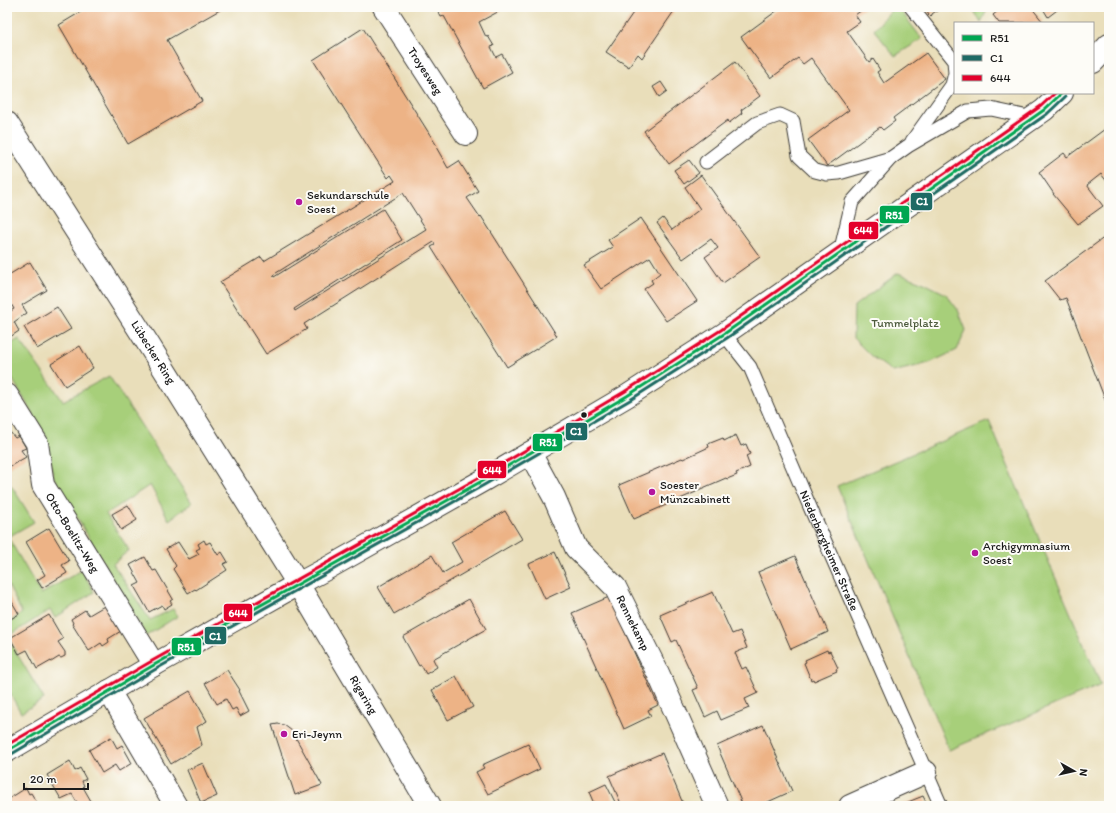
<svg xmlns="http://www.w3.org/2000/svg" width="1116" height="813" viewBox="0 0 1116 813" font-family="Itim,sans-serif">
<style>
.green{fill:#a7cf7a;stroke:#62764b}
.building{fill:#edb386;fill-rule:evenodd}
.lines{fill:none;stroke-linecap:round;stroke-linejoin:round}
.service-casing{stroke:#3b3934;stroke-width:15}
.minor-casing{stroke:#3b3934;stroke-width:24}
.tertiary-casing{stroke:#3b3934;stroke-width:24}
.secondary-casing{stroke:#3b3934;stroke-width:24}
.primary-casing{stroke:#3b3934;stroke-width:24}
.service{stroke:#fff;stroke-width:13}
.minor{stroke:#fff;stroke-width:22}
.tertiary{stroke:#fff;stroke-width:22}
.secondary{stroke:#fff;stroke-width:22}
.primary{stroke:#fff;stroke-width:22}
.bus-1-casing{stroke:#fdfcf7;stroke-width:6}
.bus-2-casing{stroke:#fdfcf7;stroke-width:6}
.bus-3-casing{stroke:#fdfcf7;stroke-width:6}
.bus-1{stroke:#00a651;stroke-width:3}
.bus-2{stroke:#1e6a64;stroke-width:3}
.bus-3{stroke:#e4002b;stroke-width:3}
.poi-dot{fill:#b5179e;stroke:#fdfcf7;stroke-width:1.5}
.bus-dot{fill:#1c1c1c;stroke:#fdfcf7;stroke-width:1.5}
.labels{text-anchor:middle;stroke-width:4;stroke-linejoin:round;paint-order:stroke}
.street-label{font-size:12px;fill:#1c1c1c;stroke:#fdfcf7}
.poi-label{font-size:12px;fill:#1c1c1c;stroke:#fdfcf7;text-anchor:start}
.park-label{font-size:12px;fill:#4d5b3d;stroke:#fdfcf7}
.line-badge{stroke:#fdfcf7;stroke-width:1.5}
.badge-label{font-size:11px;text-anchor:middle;font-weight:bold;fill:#fff}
</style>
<rect width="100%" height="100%" fill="#fdfcf7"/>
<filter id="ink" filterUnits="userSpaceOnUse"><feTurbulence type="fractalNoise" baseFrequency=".025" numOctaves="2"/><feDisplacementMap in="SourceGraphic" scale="8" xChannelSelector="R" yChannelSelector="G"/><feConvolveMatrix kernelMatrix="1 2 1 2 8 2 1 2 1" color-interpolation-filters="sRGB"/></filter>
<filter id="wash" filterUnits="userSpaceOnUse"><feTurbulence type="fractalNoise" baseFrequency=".012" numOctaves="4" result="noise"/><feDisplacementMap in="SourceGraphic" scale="16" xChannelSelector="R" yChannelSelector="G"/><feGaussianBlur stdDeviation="0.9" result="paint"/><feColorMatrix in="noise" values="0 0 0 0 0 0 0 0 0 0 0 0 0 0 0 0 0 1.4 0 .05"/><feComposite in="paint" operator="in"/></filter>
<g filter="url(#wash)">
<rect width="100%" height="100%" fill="#e9deba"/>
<!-- green -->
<g class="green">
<path d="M894 7H898L922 39 895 56 874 30Z"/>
<path d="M972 7H988L981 23Z"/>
<path d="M898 273 924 283 946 294 958 310 966 330 957 350 929 363 893 372 871 356 853 338 854 306Z"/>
<path d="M19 339 63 401 109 376 192 503 169 520 150 485 106 514 129 550 113 564 150 620 173 609 178 616 146 636 53 476 46 436 7 370V346Z"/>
<path d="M989 421 1101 685 949 750 837 486Z"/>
<path d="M11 485 34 522 8 537 41 594 82 570 94 592 55 618 50 610 7 637V624L22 613 8 585H7V487Z"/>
<path d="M7 637 44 699 21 713 7 688Z"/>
</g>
<g id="blocks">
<!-- building -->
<g class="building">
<path d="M89 7H225L167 40 202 101 128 144 59 25Z"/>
<path d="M436 7H507L479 22 486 37 488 36 494 46 491 47 496 57 502 54 512 72 483 88 444 16 441 17Z"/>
<path d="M637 7H672L674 11 642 58 638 54 629 67 606 52Z"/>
<path d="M782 7H866L855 15 860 22 847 31 869 62 873 59 880 70 877 72 884 83 926 53 945 79 893 118 895 121 883 130 880 127 827 166 808 140 849 110 811 58 803 64 798 58 771 78 741 37Z"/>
<path d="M924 7H941L937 10 938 11 937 12 936 11 932 14V15L931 16 930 15 929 16 928 15 929 14Z"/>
<path d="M1003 7H1031L1043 22 1041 23H999L993 15Z"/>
<path d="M1042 7H1061L1048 17Z"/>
<path d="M363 28 437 146 436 147 448 168 459 161 478 191 467 198 480 217 481 216 557 336 507 367 431 247 435 245 434 242 304 324 307 329 266 354 220 282 261 257 264 261 395 181 391 175 388 178 313 60ZM403 193 426 229 295 311 294 309 402 240 383 209 274 277 273 275Z"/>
<path d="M735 62 760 96 741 110 742 113 729 123 728 120 669 164 644 131Z"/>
<path d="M661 82 667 91 659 97 653 87Z"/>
<path d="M1109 126V184L1101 174 1087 185 1103 206 1078 224 1053 194H1054L1039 172 1064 153 1067 157Z"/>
<path d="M689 160 699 173 684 184 674 170Z"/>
<path d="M701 175 760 257 723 283 705 257 718 248 711 239 683 259 657 223 663 218 672 230 700 209 685 187Z"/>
<path d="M641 218 697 301 666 321 644 289 653 283 651 280 660 273 650 257 601 289 584 265 613 247 608 240Z"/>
<path d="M1109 234V410L1066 298 1060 300 1045 281Z"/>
<path d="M30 262 47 290 22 305 27 313 14 322 19 331 7 339V313L14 309 7 297V276Z"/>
<path d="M57 307 71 329 37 349 24 327Z"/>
<path d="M80 346 93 368 65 386 51 364Z"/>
<path d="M10 432 15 438 19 436 26 448 21 450 26 457 7 468V434Z"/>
<path d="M736 435 741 446 746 444 750 454 746 456 750 467 736 473 737 475 727 479 726 478 696 491V492L634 519 619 485 682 458 683 459 709 447 708 444 723 438 724 441Z"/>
<path d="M128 505 137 520 121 530 112 514Z"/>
<path d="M505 511 522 539 394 614 378 587 432 555 443 573 462 562 451 542Z"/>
<path d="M49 528 69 561 62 565 67 573 42 588 37 580 45 575 26 542Z"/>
<path d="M204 540 206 544 210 542 218 555 222 552 228 562 223 564 227 570 196 590 195 589 188 593 173 569 176 566 166 549 178 542 189 559 199 554 196 550 200 548 198 544Z"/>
<path d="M555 552 571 587 545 599 529 564Z"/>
<path d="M795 556 828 632 791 649 758 572Z"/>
<path d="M145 557 153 571 156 570 173 599 170 601 172 604 164 609 162 605 149 612 134 586 140 583 130 565Z"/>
<path d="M713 592 732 634 740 631 747 648 735 653 742 669 746 667 758 693 745 699 749 708 721 720 717 711 705 717 693 690 698 688 676 640 672 642 660 615Z"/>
<path d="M7 595H8L19 614 9 620 7 617Z"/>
<path d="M609 597 658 705 648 710 651 716 624 729 572 613Z"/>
<path d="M469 599 486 629 433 659 437 667 426 674 421 665 419 666 403 637Z"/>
<path d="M106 605 121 631 108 639 109 642 103 646 101 643 89 651 72 624 73 623 71 619 85 610 89 615Z"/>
<path d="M49 615 63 639 58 642 65 652V656L61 658 59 657 51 662V661L37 669 27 650 19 654 10 638Z"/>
<path d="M827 650 828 652 830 651 838 668 836 669 837 671 814 681 813 679 811 680 804 663 806 662 805 660Z"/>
<path d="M227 670 240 690 239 691 249 711 240 716 236 708 232 710 226 699 217 704 205 683Z"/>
<path d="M456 676 473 707 448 720 432 690Z"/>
<path d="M190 691 207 721 197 727 202 745 171 764 144 718Z"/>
<path d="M278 724 284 725 292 731 322 785 295 795 272 725Z"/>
<path d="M763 725 792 791 759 806H743L717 746Z"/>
<path d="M111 737 117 748 122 745 132 763 119 771 115 765 102 773 89 750Z"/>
<path d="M528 744 540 769 488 794 476 772 484 768 482 765Z"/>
<path d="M662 753 684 806H622L609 776Z"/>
<path d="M70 761 75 771 80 768 86 779 82 781 84 786 83 787 91 801 83 806H79L72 794 61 799 47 775Z"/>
<path d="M203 763 217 796 201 803 187 770Z"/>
<path d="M606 784 617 806H595L589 792Z"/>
<path d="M26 788 29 794 31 793 39 806H7V800Z"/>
<path d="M923 796 928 806H898Z"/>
</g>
</g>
</g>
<g filter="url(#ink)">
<use href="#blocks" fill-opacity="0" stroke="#3b3934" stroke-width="1"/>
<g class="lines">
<!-- service casing -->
<g class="service-casing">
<g id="service">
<path d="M911 7 954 61 955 73 952 85 912 141"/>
<path d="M706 162 757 123 780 115 793 121 799 156 815 171 827 174 839 173 891 158"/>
<path d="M840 253 852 202 891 158 908 146 968 111 991 109 1033 118"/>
<path id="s1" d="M724 334 750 367 813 514 941 806"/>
</g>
</g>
<!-- minor casing -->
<g class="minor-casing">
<g id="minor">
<path id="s2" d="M384 7 466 134"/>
<path id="s3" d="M7 395 37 443 43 485 154 665"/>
<path id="s4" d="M530 453 554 497 576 548 615 587 658 673 717 806"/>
<path d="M109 691 176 806"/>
<path d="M850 806 926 772"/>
</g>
</g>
<!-- tertiary casing -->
<g class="tertiary-casing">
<g id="tertiary">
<path d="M1093 62 1109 45"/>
<path d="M298 584 326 569 482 481 627 396 724 334 1044 110 1062 93"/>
</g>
</g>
<!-- secondary casing -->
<g class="secondary-casing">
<path id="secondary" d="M7 751 154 665 298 584"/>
</g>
<!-- primary casing -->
<g class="primary-casing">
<g id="primary">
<path id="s5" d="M7 123 147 342 298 584 328 635 430 806"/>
</g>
</g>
<!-- service -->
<use href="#service" class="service"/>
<!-- minor -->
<use href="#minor" class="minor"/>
<!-- tertiary -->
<use href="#tertiary" class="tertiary"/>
<!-- secondary -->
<use href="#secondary" class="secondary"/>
<!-- primary -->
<use href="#primary" class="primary"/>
<!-- bus-1 casing -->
<g class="bus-1-casing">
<path id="bus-1" d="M7 751 154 665 482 481 627 396 724 334 1044 110 1062 93"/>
</g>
<!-- bus-2 casing -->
<g class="bus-2-casing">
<path id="bus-2" d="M10 755 156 669 484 485 630 400 727 338 1047 114 1065 97"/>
</g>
<!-- bus-3 casing -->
<g class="bus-3-casing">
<path id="bus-3" d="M7 745 152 661 480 477 624 392 721 330 1041 106 1055 93"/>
</g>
<!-- bus-1 -->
<use href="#bus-1" class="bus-1"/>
<!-- bus-2 -->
<use href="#bus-2" class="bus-2"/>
<!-- bus-3 -->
<use href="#bus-3" class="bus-3"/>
</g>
</g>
<!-- markers -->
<g class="poi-dot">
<circle cx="299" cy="202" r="4"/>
<circle cx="652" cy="492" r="4"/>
<circle cx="975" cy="553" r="4"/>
<circle cx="284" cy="734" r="4"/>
</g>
<circle class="bus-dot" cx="584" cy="415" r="3.5"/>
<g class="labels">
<!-- street labels -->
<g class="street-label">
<text dy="4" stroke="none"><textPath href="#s2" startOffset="76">Troyesweg</textPath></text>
<text dy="4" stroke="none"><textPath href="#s5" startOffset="272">Lübecker Ring</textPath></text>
<text dy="4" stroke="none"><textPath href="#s3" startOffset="155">Otto-Boelitz-Weg</textPath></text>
<text dy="4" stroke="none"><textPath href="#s1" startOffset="242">Niederbergheimer Straße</textPath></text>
<text dy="4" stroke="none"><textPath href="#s4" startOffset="201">Rennekamp</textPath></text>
<text dy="4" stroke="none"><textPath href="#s5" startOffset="674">Rigaring</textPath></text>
</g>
<!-- poi labels -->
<g class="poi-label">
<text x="307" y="199">Sekundarschule<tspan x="307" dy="14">Soest</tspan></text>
<text x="660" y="489">Soester<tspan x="660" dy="14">Münzcabinett</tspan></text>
<text x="983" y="550">Archigymnasium<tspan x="983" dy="14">Soest</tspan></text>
<text x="292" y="738">Eri-Jeynn</text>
</g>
<!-- park labels -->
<g class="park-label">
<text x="905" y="327">Tummelplatz</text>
</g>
</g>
<g class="line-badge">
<rect x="910" y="192" width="23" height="19" rx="4" fill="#1e6a64"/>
<rect x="879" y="205" width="31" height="19" rx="4" fill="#00a651"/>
<rect x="848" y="221" width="31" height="19" rx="4" fill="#e4002b"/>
<rect x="565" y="422" width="23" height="19" rx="4" fill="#1e6a64"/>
<rect x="532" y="433" width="31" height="19" rx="4" fill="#00a651"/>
<rect x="477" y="460" width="30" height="19" rx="4" fill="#e4002b"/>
<rect x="223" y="603" width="30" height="19" rx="4" fill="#e4002b"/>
<rect x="204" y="626" width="23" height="19" rx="4" fill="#1e6a64"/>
<rect x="171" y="637" width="31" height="19" rx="4" fill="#00a651"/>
</g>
<g class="badge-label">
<text x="922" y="205">C1</text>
<text x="894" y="219">R51</text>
<text x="863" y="234">644</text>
<text x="576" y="435">C1</text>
<text x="548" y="446">R51</text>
<text x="492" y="474">644</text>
<text x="238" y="617">644</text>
<text x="215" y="640">C1</text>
<text x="186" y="651">R51</text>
</g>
<!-- margin -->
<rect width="1116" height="813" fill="none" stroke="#fdfcf7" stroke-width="24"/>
<!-- legend -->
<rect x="954" y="22" width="140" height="72" fill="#fdfcf7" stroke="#a3a29f"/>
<rect x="962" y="35" width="20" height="6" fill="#00a651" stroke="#a3a29f"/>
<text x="990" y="42" font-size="12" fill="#1c1c1c">R51</text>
<rect x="962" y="55" width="20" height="6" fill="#1e6a64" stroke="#a3a29f"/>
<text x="990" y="62" font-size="12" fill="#1c1c1c">C1</text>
<rect x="962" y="75" width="20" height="6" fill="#e4002b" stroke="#a3a29f"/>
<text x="990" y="82" font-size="12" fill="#1c1c1c">644</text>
<!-- north arrow -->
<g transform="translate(1074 771) rotate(98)" stroke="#fdfcf7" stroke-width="3" paint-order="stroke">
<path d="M0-3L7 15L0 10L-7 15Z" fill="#1c1c1c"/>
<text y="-6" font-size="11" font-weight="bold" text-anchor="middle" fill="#1c1c1c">N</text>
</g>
<!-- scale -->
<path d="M24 783v6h64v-6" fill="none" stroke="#1c1c1c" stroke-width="2"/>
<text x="30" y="783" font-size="12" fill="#1c1c1c" stroke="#fdfcf7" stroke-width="3" paint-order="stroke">20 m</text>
</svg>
